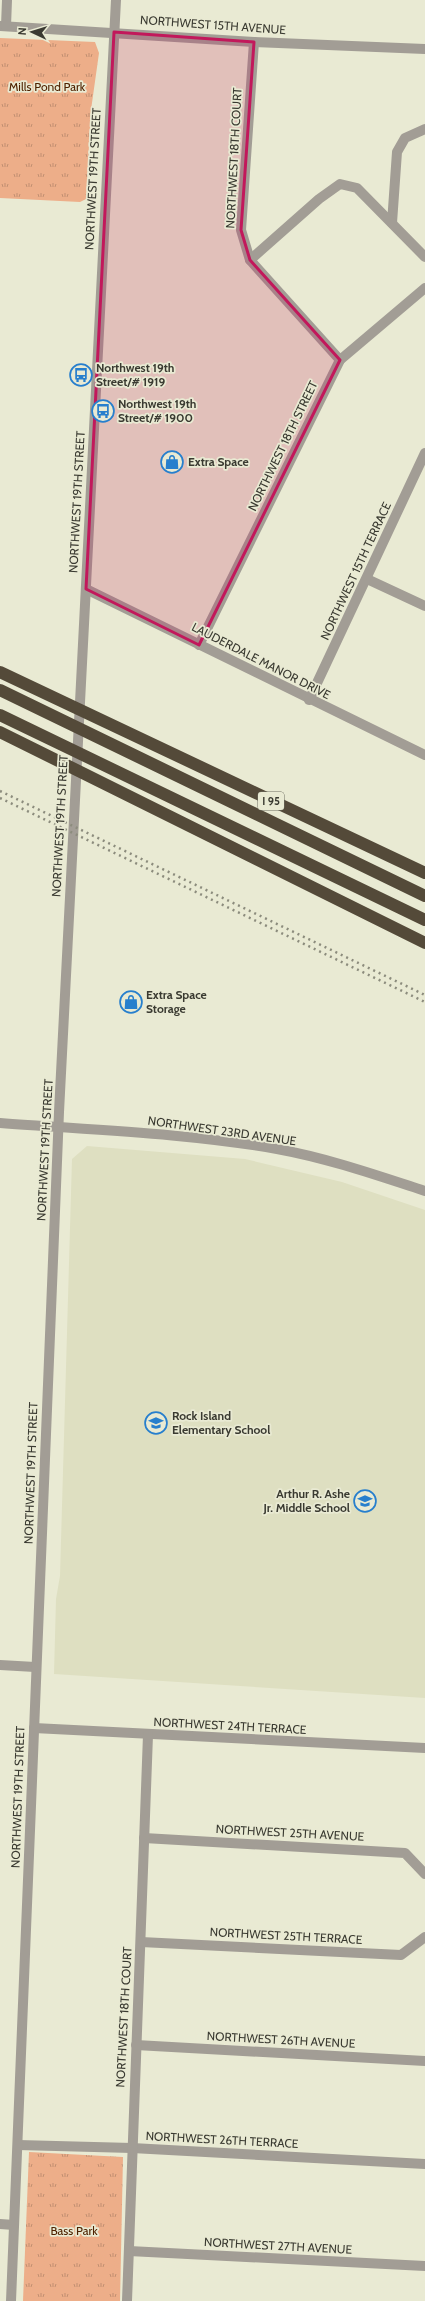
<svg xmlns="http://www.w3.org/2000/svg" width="425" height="2301" viewBox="0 0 425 2301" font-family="Cabin,sans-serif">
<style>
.built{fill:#dedfc1}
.park{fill:url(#park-tufts)}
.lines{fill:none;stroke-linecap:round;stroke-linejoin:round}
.minor{stroke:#a29d95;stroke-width:10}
.highway{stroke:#544a39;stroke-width:12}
.rail{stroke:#8c8c7d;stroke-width:2.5;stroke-dasharray:2 4;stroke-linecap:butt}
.marked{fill:#c2185b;fill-opacity:0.2;stroke:#c2185b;stroke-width:3;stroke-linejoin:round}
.labels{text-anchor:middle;stroke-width:3.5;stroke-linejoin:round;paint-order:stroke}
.shield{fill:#e9ead3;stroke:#6e6f62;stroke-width:1}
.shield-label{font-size:11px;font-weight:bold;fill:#3a3a31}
.street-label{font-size:12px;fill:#3a3a31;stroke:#e9ead3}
.park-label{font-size:12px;fill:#4f2200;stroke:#e9ead3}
.poi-label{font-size:12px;font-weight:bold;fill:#3a3a31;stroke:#e9ead3;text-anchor:start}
</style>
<defs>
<pattern id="park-tufts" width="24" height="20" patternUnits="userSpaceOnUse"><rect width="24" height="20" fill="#edae89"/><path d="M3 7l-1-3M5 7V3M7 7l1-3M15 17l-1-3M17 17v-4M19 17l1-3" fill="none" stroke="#c18f71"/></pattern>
</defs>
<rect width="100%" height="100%" fill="#e9ead3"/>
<!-- built -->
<path class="built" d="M87 1146 245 1159 342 1182 425 1210V1698L54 1674 56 1599 60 1576 72 1159Z"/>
<!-- park -->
<g class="park">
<path d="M0 38 95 42 99 53 91 110 86 199 80 202 0 198Z"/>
<path d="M29 2152 123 2157 120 2301H23Z"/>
</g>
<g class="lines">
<!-- minor -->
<g class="minor">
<path d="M0 26 254 42 425 49"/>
<path d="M6 26 7 0"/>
<path d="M254 42 241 230 250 260 340 360"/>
<path d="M392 223 397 152 405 138 425 129"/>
<path d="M250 260 319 199 340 184 357 188 425 257"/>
<path d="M367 579 425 606"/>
<path d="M86 589 425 755"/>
<path d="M199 645 340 360 425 288"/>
<path d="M309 700 425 453"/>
<path d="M0 1123C92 1130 186 1133 277 1149 327 1158 376 1175 425 1191"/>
<path d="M0 1665 35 1667"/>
<path d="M34 1728 425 1748"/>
<path d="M144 1838 405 1853 425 1874"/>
<path d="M141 1942 401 1955 425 1937"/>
<path d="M136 2045 425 2061"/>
<path d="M18 2145 132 2148 425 2164"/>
<path d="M0 2224 14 2225"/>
<path d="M129 2251 425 2266"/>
<path d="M11 2301 59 1112 116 0"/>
<path d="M127 2301 148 1735"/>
</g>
<!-- highway -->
<g class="highway">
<path d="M0 672 425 873"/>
<path d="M0 690 425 896"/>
<path d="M0 715 425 920"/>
<path d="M0 732 425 943"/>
</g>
<!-- rail -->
<g class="rail">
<path d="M0 791 425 995"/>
<path d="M0 798 425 1002"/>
</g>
</g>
<!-- marked area -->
<path class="marked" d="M114 32 254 42 241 230 250 260 340 360 199 645 86 589Z"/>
<!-- icons -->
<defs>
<g id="bus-ring" transform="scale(1.15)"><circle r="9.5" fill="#e9ead3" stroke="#277fcd" stroke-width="1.5"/><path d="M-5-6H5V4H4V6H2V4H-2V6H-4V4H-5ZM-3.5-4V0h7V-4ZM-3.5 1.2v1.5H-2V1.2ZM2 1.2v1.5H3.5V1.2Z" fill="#277fcd"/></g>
<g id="shop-ring" transform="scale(1.15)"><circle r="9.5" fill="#e9ead3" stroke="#277fcd" stroke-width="1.5"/><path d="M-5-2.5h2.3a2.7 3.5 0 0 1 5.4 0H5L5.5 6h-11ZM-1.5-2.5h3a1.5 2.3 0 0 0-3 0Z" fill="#277fcd"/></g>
<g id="school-ring" transform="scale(1.15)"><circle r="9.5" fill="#e9ead3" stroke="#277fcd" stroke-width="1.5"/><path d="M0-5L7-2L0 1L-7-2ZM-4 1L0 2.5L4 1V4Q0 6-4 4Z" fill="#277fcd"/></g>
</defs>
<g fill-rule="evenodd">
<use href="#bus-ring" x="81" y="375"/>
<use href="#bus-ring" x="103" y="411"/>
<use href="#shop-ring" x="172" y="462"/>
<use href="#shop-ring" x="131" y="1002"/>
<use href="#school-ring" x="156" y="1423"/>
<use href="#school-ring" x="365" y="1501"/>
</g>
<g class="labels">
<!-- shield labels -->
<rect class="shield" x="258" y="792" width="26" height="18" rx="3"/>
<g class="shield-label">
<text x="271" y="805">I 95</text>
</g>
<!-- street labels -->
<g class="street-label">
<text transform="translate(213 25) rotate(4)" y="4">NORTHWEST 15TH AVENUE</text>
<text transform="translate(234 158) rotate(-87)" y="4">NORTHWEST 18TH COURT</text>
<text transform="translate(93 179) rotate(-87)" y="4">NORTHWEST 19TH STREET</text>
<text transform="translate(283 446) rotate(-64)" y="4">NORTHWEST 18TH STREET</text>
<text transform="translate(77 502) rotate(-87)" y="4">NORTHWEST 19TH STREET</text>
<text transform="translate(356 571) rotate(-65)" y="4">NORTHWEST 15TH TERRACE</text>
<text transform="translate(261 661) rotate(27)" y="4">LAUDERDALE MANOR DRIVE</text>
<text transform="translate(60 826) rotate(-87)" y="4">NORTHWEST 19TH STREET</text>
<text transform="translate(222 1131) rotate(8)" y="4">NORTHWEST 23RD AVENUE</text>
<text transform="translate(45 1150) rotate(-87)" y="4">NORTHWEST 19TH STREET</text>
<text transform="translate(31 1473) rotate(-88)" y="4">NORTHWEST 19TH STREET</text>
<text transform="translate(230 1726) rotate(3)" y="4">NORTHWEST 24TH TERRACE</text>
<text transform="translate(18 1797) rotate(-88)" y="4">NORTHWEST 19TH STREET</text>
<text transform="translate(290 1833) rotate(3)" y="4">NORTHWEST 25TH AVENUE</text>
<text transform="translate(286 1936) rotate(3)" y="4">NORTHWEST 25TH TERRACE</text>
<text transform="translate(124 2017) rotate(-87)" y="4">NORTHWEST 18TH COURT</text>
<text transform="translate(281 2040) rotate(3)" y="4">NORTHWEST 26TH AVENUE</text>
<text transform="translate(222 2140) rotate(3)" y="4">NORTHWEST 26TH TERRACE</text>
<text transform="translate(278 2246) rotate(3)" y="4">NORTHWEST 27TH AVENUE</text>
</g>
<!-- park labels -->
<g class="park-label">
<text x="47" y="91">Mills Pond Park</text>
<text x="74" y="2235">Bass Park</text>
</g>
<!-- poi labels -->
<g class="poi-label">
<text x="96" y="372">Northwest 19th<tspan x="96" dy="14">Street/# 1919</tspan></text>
<text x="118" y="408">Northwest 19th<tspan x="118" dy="14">Street/# 1900</tspan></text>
<text x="188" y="466">Extra Space</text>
<text x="146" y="999">Extra Space<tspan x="146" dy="14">Storage</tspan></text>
<text x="172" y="1420">Rock Island<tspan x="172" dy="14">Elementary School</tspan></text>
<text x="350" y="1498" text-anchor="end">Arthur R. Ashe<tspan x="350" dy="14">Jr. Middle School</tspan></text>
</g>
</g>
<!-- north arrow -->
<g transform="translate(32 32) rotate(274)" stroke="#e9ead3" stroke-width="3" paint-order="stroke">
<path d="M0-3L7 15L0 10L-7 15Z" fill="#3a3a31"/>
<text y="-6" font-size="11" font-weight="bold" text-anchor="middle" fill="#3a3a31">N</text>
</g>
</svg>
